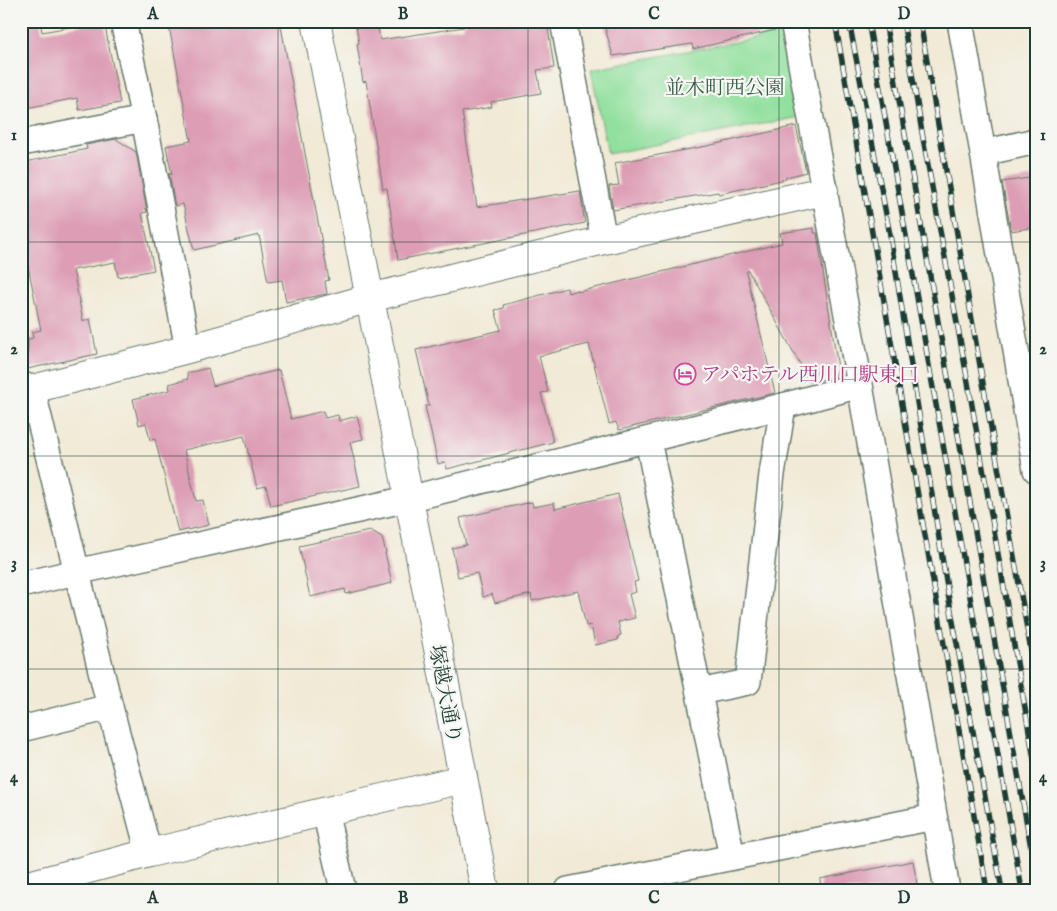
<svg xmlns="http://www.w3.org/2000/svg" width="1057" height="911" viewBox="0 0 1057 911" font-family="'IM FELL English','Noto Serif JP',serif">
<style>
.green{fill:#92e09e;stroke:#588e69}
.building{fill:#dd9db5}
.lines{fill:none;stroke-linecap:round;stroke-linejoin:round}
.minor-casing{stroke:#687a6d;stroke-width:28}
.tertiary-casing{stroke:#687a6d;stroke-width:30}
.minor{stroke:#fff;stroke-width:25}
.tertiary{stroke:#fff;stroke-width:28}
.rail-casing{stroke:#1f3d34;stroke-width:5.5}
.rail{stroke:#f6f6f2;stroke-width:4;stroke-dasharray:11;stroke-linecap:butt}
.grid{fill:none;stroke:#1f3d34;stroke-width:1;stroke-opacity:0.55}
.labels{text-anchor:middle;stroke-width:4.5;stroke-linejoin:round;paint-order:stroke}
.park-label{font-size:20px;fill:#365e49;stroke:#f6f6f2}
.hotel-label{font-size:20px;fill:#b23c85;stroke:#f6f6f2;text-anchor:start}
.street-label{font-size:20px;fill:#1f3d34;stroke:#f6f6f2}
.neatline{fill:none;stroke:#1f3d34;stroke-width:2}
.grid-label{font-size:16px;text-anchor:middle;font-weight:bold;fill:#1f3d34}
</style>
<rect width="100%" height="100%" fill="#f6f6f2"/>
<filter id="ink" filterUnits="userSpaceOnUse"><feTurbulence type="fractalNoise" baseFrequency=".02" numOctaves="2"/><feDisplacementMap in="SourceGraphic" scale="10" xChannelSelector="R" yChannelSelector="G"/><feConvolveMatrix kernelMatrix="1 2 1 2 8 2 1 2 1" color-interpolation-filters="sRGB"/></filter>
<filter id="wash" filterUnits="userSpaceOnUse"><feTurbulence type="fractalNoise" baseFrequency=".0096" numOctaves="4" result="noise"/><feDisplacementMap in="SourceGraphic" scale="20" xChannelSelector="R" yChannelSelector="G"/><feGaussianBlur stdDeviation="1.12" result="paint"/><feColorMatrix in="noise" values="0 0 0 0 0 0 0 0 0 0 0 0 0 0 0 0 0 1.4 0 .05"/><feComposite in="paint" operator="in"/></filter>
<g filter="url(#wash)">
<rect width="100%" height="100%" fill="#f1ead6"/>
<!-- green -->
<path class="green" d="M783 33 799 117 608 154 591 69Z"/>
<g id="blocks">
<!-- building -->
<g class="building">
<path d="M21 21H40L42 32 104 21 120 103 79 110 77 98 21 109Z"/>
<path d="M168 21H280L329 280 325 281 327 294 286 302 282 280 268 282 259 235 194 250 183 204 175 206 169 173 172 175 166 146 191 141Z"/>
<path d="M355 21H377L380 40 464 27 463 24H466V21H547L554 68 537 70 541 93 491 102 492 107 462 112 477 207 580 191 585 223 398 260 387 188 383 189 366 81 363 82 357 44 359 43Z"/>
<path d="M603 21H774L775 30 693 49 692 44 613 56Z"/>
<path d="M796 126 806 172 786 177V179L719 194 718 192 613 210 609 186 619 185 615 163 707 146Z"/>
<path d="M116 139 136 152 147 212 142 213 154 270 118 277 115 262 73 270 83 321 90 319 97 354 27 369 28 339 33 338 32 332 41 330 27 261 21 262V163L87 149 86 145Z"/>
<path d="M1036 177V227L1011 231 1002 182Z"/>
<path d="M814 228V233H817L838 368 835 377 810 382 748 270 746 272 775 393 619 430 616 422 609 424 589 344 539 356 548 392 541 393 553 442 447 469 445 462 438 464 425 406H429L416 350 501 330 495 310 504 308 503 305 567 288 568 293 577 290 578 292 782 243 780 233Z"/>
<path d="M208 368 213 386 279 370 291 419 323 411 325 418 338 415 339 421 357 416 363 439 350 442 360 486 271 506 266 486 257 488 244 436 184 450 196 501 203 500 209 525 178 532 155 439 150 440 146 423 139 425 133 399 170 390 169 384 188 379 187 373Z"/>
<path d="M618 494 638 581 634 582 636 592 629 594 635 618 618 622 621 635 618 636V640L595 645 591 625 586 626 578 591 532 601 531 594 495 603 492 594 483 597 477 573 458 577 452 548 466 545 460 518 532 502 533 507 554 503 555 509Z"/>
<path d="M370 531 382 538 386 553H385L392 583 346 594 345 589 310 597 299 546Z"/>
<path d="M913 861 918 890H821L820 879Z"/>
</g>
</g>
</g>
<g filter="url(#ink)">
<use href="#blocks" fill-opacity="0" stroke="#687a6d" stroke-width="1"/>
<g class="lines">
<!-- minor casing -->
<g class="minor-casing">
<g id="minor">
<path d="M123 21 144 119 188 349"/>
<path d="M563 21 604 240"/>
<path d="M793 21 860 385 947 890"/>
<path d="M960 21 983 153 1036 470"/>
<path d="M21 143 144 119"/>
<path d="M983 153 1036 141"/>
<path d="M21 384 32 389 110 707 149 853"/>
<path d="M648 440 732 857"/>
<path d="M21 585 76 572 408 499 783 406 860 385"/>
<path d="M699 692 748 682 772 474 783 406"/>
<path d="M21 729 110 707"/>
<path d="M325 811 343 890"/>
<path d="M568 890 934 817"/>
</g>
</g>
<!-- tertiary casing -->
<g class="tertiary-casing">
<g id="tertiary">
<path d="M316 21C373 311 428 600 485 890"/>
<path d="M21 392 188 349 370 298 604 240 824 191"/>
<path d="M21 887 149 853 463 779"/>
</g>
</g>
<!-- minor -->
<use href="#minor" class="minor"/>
<!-- tertiary -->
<use href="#tertiary" class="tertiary"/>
<!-- rail casing -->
<g class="rail-casing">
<g id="rail">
<path d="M835 21 987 890"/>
<path d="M849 21 890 235 948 594 1002 890"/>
<path d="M868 21 1022 890"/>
<path d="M885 21 1036 876"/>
<path d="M903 21 923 138 969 388 1036 771"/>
<path d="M920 21 983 383 1036 679"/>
</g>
</g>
<!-- rail -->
<use href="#rail" class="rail"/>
</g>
</g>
<!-- grid -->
<path class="grid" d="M278 21V890M528 21V890M779 21V890M21 242H1036M21 456H1036M21 669H1036"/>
<!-- icons -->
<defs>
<g id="hotel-ring" transform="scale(1.125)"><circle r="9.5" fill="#f6f6f2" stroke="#d1479c" stroke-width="1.5"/><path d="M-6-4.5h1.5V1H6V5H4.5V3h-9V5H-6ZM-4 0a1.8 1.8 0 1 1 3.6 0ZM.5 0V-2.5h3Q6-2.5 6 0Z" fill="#d1479c"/></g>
</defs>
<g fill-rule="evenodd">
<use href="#hotel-ring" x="685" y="374"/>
</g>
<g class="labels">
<!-- park labels -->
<g class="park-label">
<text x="725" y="94">並木町西公園</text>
</g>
<!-- hotel labels -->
<g class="hotel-label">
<text x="701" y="381">アパホテル西川口駅東口</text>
</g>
<!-- street labels -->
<g class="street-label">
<text transform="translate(446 694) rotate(79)" y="7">塚越大通り</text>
</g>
</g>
<!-- margin -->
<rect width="1057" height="911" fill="none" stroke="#f6f6f2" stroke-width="55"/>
<rect x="28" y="28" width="1002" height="856" class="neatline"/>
<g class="grid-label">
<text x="153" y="19">A</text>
<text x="403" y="19">B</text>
<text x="654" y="19">C</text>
<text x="904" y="19">D</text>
<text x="14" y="140">1</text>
<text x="1043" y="140">1</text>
<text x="14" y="354">2</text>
<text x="1043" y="354">2</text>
<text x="14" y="568">3</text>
<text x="1043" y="568">3</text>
<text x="14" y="782">4</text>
<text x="1043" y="782">4</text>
<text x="153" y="903">A</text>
<text x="403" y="903">B</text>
<text x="654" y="903">C</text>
<text x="904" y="903">D</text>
</g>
</svg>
